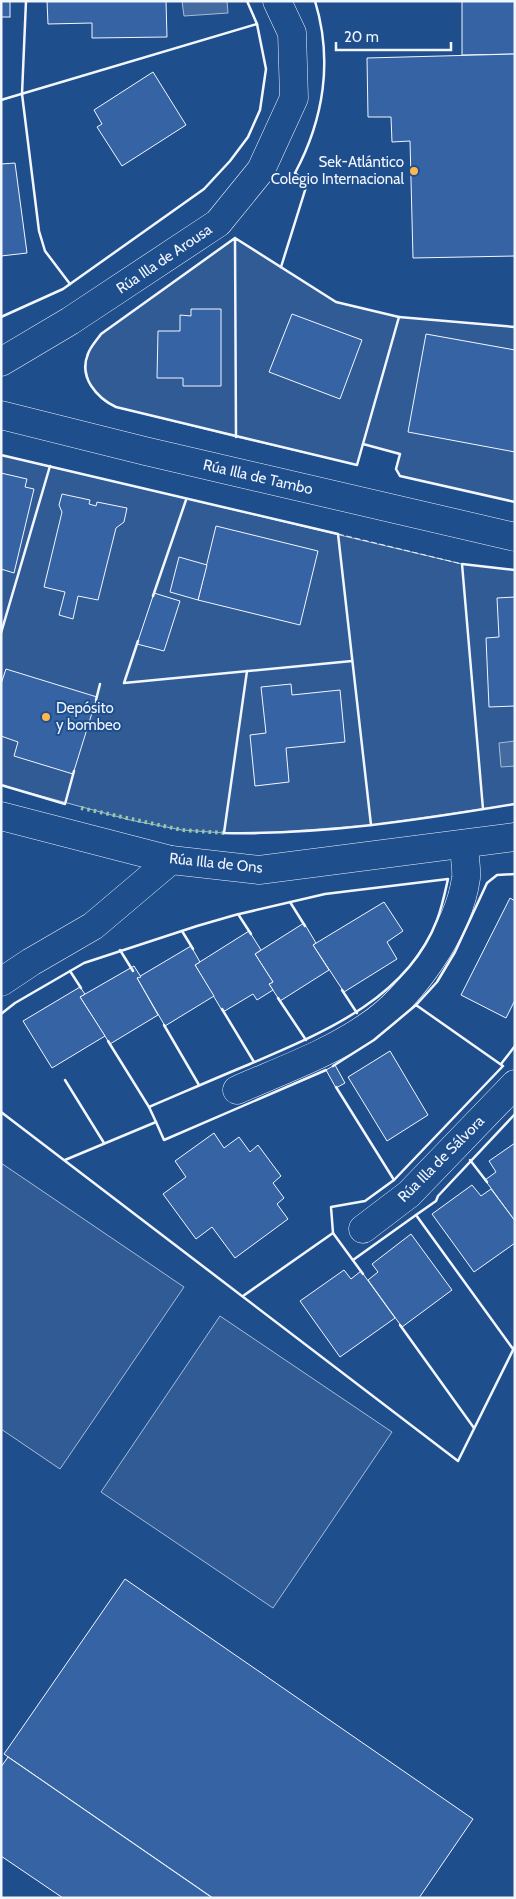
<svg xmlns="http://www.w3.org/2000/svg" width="516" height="1899" viewBox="0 0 516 1899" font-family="Cabin,sans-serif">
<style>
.built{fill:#305b95;stroke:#a8bbd7}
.water{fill:#446ba0;stroke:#a8bbd7}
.building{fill:#3563a3;stroke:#f2f6ff}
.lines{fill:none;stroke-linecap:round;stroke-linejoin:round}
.street-casing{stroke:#f2f6ff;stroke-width:29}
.street{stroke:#1f4e8c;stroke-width:28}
.hedge{stroke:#97c8a6;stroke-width:4;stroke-dasharray:2.5 4;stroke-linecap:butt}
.fence{stroke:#f2f6ff;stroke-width:1;stroke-dasharray:6 2.5;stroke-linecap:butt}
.wall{stroke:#f2f6ff;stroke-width:2.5}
.poi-dot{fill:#ffb74d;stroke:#1f4e8c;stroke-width:2}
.labels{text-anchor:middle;stroke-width:4;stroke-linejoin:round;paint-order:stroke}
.poi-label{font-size:15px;fill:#f2f6ff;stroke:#1f4e8c;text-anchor:end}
.street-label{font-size:15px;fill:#f2f6ff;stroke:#1f4e8c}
</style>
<rect width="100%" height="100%" fill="#1f4e8c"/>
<!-- built -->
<g class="built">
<path d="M235 238 336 302 399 317 515 327V502L400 476 396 469 400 454 363 444 357 465 236 437 116 407 104 401 89 383 86 368 87 354 101 334Z"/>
<path d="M1 455 462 564 515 570V804L371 825 254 834 224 833 182 830 130 820 1 785Z"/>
<path d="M1 1163 184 1287 60 1469 1 1429Z"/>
<path d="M220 1316 392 1432 273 1608 101 1492Z"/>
</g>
<!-- water -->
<g class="water">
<path d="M182 1H227L228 13 184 16Z"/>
<path d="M515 741V766L501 767 499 743Z"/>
</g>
<!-- building -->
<g class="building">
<rect x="1" y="1" width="9" height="16"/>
<path d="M47 1H166L167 37 92 38V23L48 24Z"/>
<path d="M462 1H515V54L462 55Z"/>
<path d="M515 54V256L413 258 410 141 392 142 391 117H368L367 58Z"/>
<path d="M153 72 186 125 122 166 97 127 102 124 94 110Z"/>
<path d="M15 163 27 253 1 256V164Z"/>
<path d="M191 309H221V386H183V378H157L158 331H180V315L191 316Z"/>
<path d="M292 314 362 340 340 399 269 372Z"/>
<path d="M426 334 515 350V452L408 432Z"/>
<path d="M1 473 27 479 25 487 34 489 14 573 1 569Z"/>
<path d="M62 494 90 500 89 504 96 506 97 502 127 508 124 522 116 528 98 600 78 596 73 619 59 615 65 592 44 587 62 512 59 505Z"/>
<path d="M216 526 318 551 300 625 198 600Z"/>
<path d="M179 557 207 565 198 600 170 592Z"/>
<path d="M154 593 180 601 164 651 137 644Z"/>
<path d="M515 597V706L489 707 486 638 499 637 497 598Z"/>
<path d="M6 669 97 697 73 774 14 756 18 742 1 736V684Z"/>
<path d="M291 684 292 695 340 690 345 742 286 748 289 782 255 786 250 735 266 733 261 687Z"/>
<path d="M510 898 515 901V1000L506 1018 461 995Z"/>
<path d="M384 902 403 931 387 942 397 959 344 992 313 945Z"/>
<path d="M304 923 316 943 313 945 329 970 280 1001 269 984 273 982 255 954Z"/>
<path d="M249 931 261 950 255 954 273 982 269 984 273 990 257 1000 253 994 223 1012 195 965Z"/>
<path d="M191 946 200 962 195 965 214 996 165 1026 137 978Z"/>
<path d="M134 966 141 977 137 978 158 1015 110 1044 80 997Z"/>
<path d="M80 987 85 994 80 997 105 1036 52 1068 23 1021Z"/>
<path d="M390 1051 428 1115 387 1141 348 1077Z"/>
<path d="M335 1065 345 1083 336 1088 326 1070Z"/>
<path d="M214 1133 224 1148 239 1137 250 1152 258 1145 281 1176 273 1183 284 1198 277 1204 288 1219 235 1258 212 1227 196 1239 163 1194 186 1177 175 1161Z"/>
<path d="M515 1143V1221L485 1180 496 1172 489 1161Z"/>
<path d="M472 1185 481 1196 491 1189 515 1221V1243L474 1272 432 1214Z"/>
<path d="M411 1234 452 1290 402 1327 368 1280 378 1272 372 1264Z"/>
<path d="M344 1270 351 1279 361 1271 395 1318 340 1357 300 1301Z"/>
<path d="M125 1579 473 1819 419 1898H213L4 1754Z"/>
<path d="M8 1757 211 1897 210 1898H63L1 1856V1767Z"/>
</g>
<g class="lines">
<!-- street casing -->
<g class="street-casing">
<g id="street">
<path d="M1 362 70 321 218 223 261 170 294 98 292 33 277 1"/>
<path d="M1 415 145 451 515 537"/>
<path d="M1 816 171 860 259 870 515 837"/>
<path d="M1 982 31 962 93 926 171 860"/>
<path d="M237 1090C280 1071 328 1054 367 1027 410 999 459 930 466 878 467 868 464 855 464 844"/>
<path d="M363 1229 409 1194 515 1084"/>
</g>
</g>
<!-- street -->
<use href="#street" class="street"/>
<!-- hedge -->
<path class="hedge" d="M81 808 182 830 224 833"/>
<!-- fence -->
<path class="fence" d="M338 534 462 564"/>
<!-- wall -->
<g class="wall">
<path d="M26 1 22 94 39 231 45 251 70 284"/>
<path d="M1 100 257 24"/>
<path d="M235 238 336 302 399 317 357 465 116 407C97 398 78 377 88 354 90 347 97 340 101 334L235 238 236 437"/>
<path d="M281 267 307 184 295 173C324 119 333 60 315 1"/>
<path d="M1 317 63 289 204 189 230 161 248 137 260 110 266 69 257 24 247 1"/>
<path d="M399 317 515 327"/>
<path d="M363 444 400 454 396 469 400 476 515 502"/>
<path d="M1 455 338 534 371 825"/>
<path d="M153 596 186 500"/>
<path d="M1 633 50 466"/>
<path d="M138 641 124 683 352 661"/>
<path d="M247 671 224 833C321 835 419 820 515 804"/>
<path d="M96 700 100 684"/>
<path d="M1 785 65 804 74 771"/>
<path d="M483 809 462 564 515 570"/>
<path d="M290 902 305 926"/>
<path d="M238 914 251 934"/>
<path d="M182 931 193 949"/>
<path d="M120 950 133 971"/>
<path d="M70 971 81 988"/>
<path d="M342 990 357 1013"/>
<path d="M278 998 306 1040"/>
<path d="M416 1005 437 982 455 952 487 883 497 875 515 874"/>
<path d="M222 1009 254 1062"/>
<path d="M1 1014 15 1003 84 963 197 926 235 915 325 894 448 879C445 892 442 907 437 920 407 999 322 1033 250 1064 216 1078 182 1093 149 1107L156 1122"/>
<path d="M164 1025 199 1085"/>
<path d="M108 1041 149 1107"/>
<path d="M501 1064 515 1046"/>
<path d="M333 1066 374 1040 416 1005 503 1066 394 1180 365 1201 331 1207 333 1233"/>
<path d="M65 1080 104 1143"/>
<path d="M336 1087 394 1180"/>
<path d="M1 1112 458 1461 515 1346"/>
<path d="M65 1160 156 1122 164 1140 326 1070"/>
<path d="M470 1160 487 1182"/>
<path d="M416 1215 436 1201 438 1196 515 1114"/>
<path d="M353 1260 416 1215 513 1349"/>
<path d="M243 1296 333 1233 363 1274"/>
<path d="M400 1325 474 1428"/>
</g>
</g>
<!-- markers -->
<g class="poi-dot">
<circle cx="414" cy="171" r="5"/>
<circle cx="46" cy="717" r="5"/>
</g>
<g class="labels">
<!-- poi labels -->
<g class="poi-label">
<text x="404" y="167">Sek-Atlántico<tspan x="404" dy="17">Colegio Internacional</tspan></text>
<text x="56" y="713" text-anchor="start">Depósito<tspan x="56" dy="17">y bombeo</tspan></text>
</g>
<!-- street labels -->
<g class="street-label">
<text transform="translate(164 259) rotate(-34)" y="5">Rúa Illa de Arousa</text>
<text transform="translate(258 477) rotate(13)" y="5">Rúa Illa de Tambo</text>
<text transform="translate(216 863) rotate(6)" y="5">Rúa Illa de Ons</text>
<text transform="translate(441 1159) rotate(-45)" y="5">Rúa Illa de Sálvora</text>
</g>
</g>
<!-- border -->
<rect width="516" height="1899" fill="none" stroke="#f2f6ff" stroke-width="5"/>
<!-- scale -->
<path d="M336 42v8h115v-8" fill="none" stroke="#f2f6ff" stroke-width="2.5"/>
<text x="344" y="42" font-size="15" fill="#f2f6ff" stroke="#1f4e8c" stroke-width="4" paint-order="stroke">20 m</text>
</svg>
